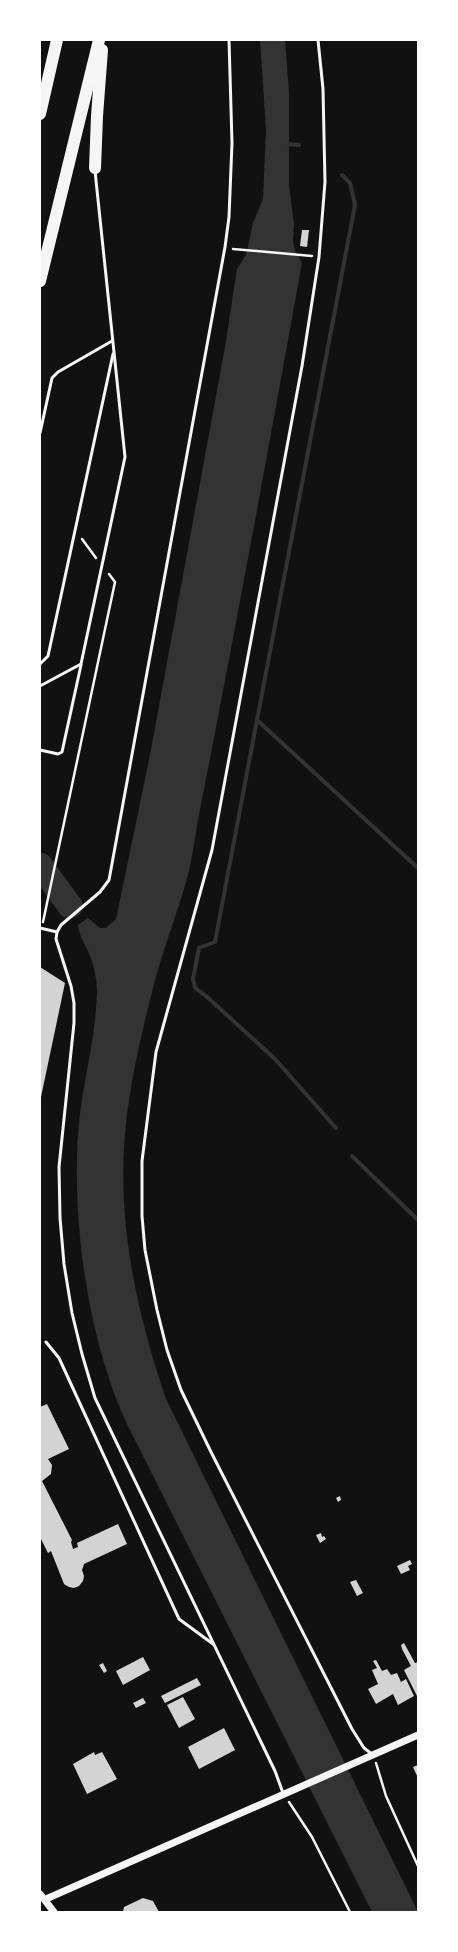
<svg xmlns="http://www.w3.org/2000/svg" width="458" height="1952" viewBox="0 0 458 1952" font-family="'Asap Condensed',sans-serif">
<style>
.water{fill:#333}
.lines{fill:none;stroke-linecap:round;stroke-linejoin:round}
.stream{stroke:#333;stroke-width:4}
.river{stroke:#333;stroke-width:25}
.building{fill:#d3d3d3}
.path{stroke:#f5f5f5;stroke-width:2.5}
.service{stroke:#f5f5f5;stroke-width:3}
.tertiary{stroke:#f5f5f5;stroke-width:7}
.motorway{stroke:#f5f5f5;stroke-width:12}
</style>
<rect width="100%" height="100%" fill="#111"/>
<!-- water -->
<path class="water" d="M260 40H285L289 92V185L294 225 293 241 295 251 302 263C268 451 234 638 197 825 195 840 192 856 189 871 179 910 163 948 153 988 140 1040 127 1094 124 1148 119 1234 139 1319 166 1399L418 1912H372L127 1424C89 1342 72 1226 78 1135 81 1087 96 1040 97 991 97 980 94 967 90 956 86 945 79 937 78 925L88 918 100 928H106L116 919 150 755 225 347 237 269 246 255 253 223 263 199 266 130Z"/>
<g class="lines">
<!-- stream -->
<g class="stream">
<path d="M286 144 299 145"/>
<path d="M342 175 350 183 355 205 257 720 418 868"/>
<path d="M257 720 215 942 199 948 193 979 195 988 206 996 275 1059 336 1128"/>
<path d="M352 1156 418 1220"/>
</g>
<!-- river -->
<path class="river" d="M40 865 70 906"/>
</g>
<!-- building -->
<g class="building">
<path d="M302 230H309L307 247 300 246Z"/>
<path d="M40 967 65 983 41 1097H40Z"/>
<path d="M47 1404 69 1449 48 1459 52 1465 51 1474 42 1481 72 1540 71 1542 73 1549 78 1547 77 1543 118 1524 127 1544 84 1564 82 1570 84 1576 83 1581 79 1586 74 1588 69 1587 64 1584 51 1551 48 1553 40 1537V1407Z"/>
<path d="M340 1496 341 1500 338 1502 336 1498Z"/>
<path d="M321 1533 322 1537 324 1536 326 1539 320 1543 316 1535Z"/>
<path d="M410 1560 412 1564 408 1566 410 1570 401 1574 397 1566Z"/>
<path d="M356 1580 363 1593 357 1596 350 1582Z"/>
<path d="M404 1643 415 1663 418 1662V1695L417 1696 404 1670 411 1666 402 1649 401 1645Z"/>
<path d="M143 1657 150 1670 123 1685 116 1671Z"/>
<path d="M376 1660 382 1671 387 1669 391 1675 397 1673 401 1682 406 1679 414 1696 398 1705 393 1694 376 1704 368 1689 378 1684 372 1670 377 1668 373 1661Z"/>
<path d="M103 1663 107 1671 104 1673 99 1665Z"/>
<path d="M197 1678 201 1685 165 1703 161 1696Z"/>
<path d="M183 1697 195 1719 179 1728 167 1705Z"/>
<path d="M143 1698 146 1703 136 1708 133 1703Z"/>
<path d="M224 1728 235 1750 199 1769 188 1747Z"/>
<path d="M94 1752 95 1755 102 1752 117 1779 87 1794 73 1764Z"/>
<path d="M418 1765V1778L413 1767Z"/>
<path d="M143 1898 153 1901 159 1912H123L124 1907Z"/>
</g>
<g class="lines">
<!-- path -->
<g class="path">
<path d="M233 249 312 256"/>
<path d="M82 539 96 558"/>
<path d="M43 922 115 582 109 574"/>
<path d="M376 1763 386 1796 418 1866"/>
<path d="M289 1802 312 1837 350 1912"/>
</g>
<!-- service -->
<g class="service">
<path d="M229 40 232 143 229 217 225 247 120 820 109 880 100 892 61 925 57 932 56 939 71 986 74 1003V1023L59 1167 60 1218 64 1264 72 1313 82 1354 95 1398 275 1771 283 1793"/>
<path d="M318 40 323 89 324 136 325 182 319 257 302 366 212 850 156 1052 142 1161V1216L145 1250 157 1310 167 1350 181 1390 211 1452 352 1729 364 1748 372 1754"/>
<path d="M40 433 52 378 58 372 112 341"/>
<path d="M40 664 48 656 113 354"/>
<path d="M40 686 81 664 125 457 95 171"/>
<path d="M40 750 58 754 62 752 81 665"/>
<path d="M40 928 57 932"/>
<path d="M46 1342 59 1358 179 1619 213 1644"/>
</g>
<!-- tertiary -->
<g class="tertiary">
<path d="M40 1894 54 1912"/>
<path d="M46 1899 418 1735"/>
</g>
<!-- motorway -->
<g class="motorway">
<path d="M40 114 57 40"/>
<path d="M95 168 97 116 102 50"/>
<path d="M40 281 99 40"/>
</g>
</g>
<!-- border -->
<rect width="458" height="1952" fill="none" stroke="#ffffff" stroke-width="82"/>
</svg>
